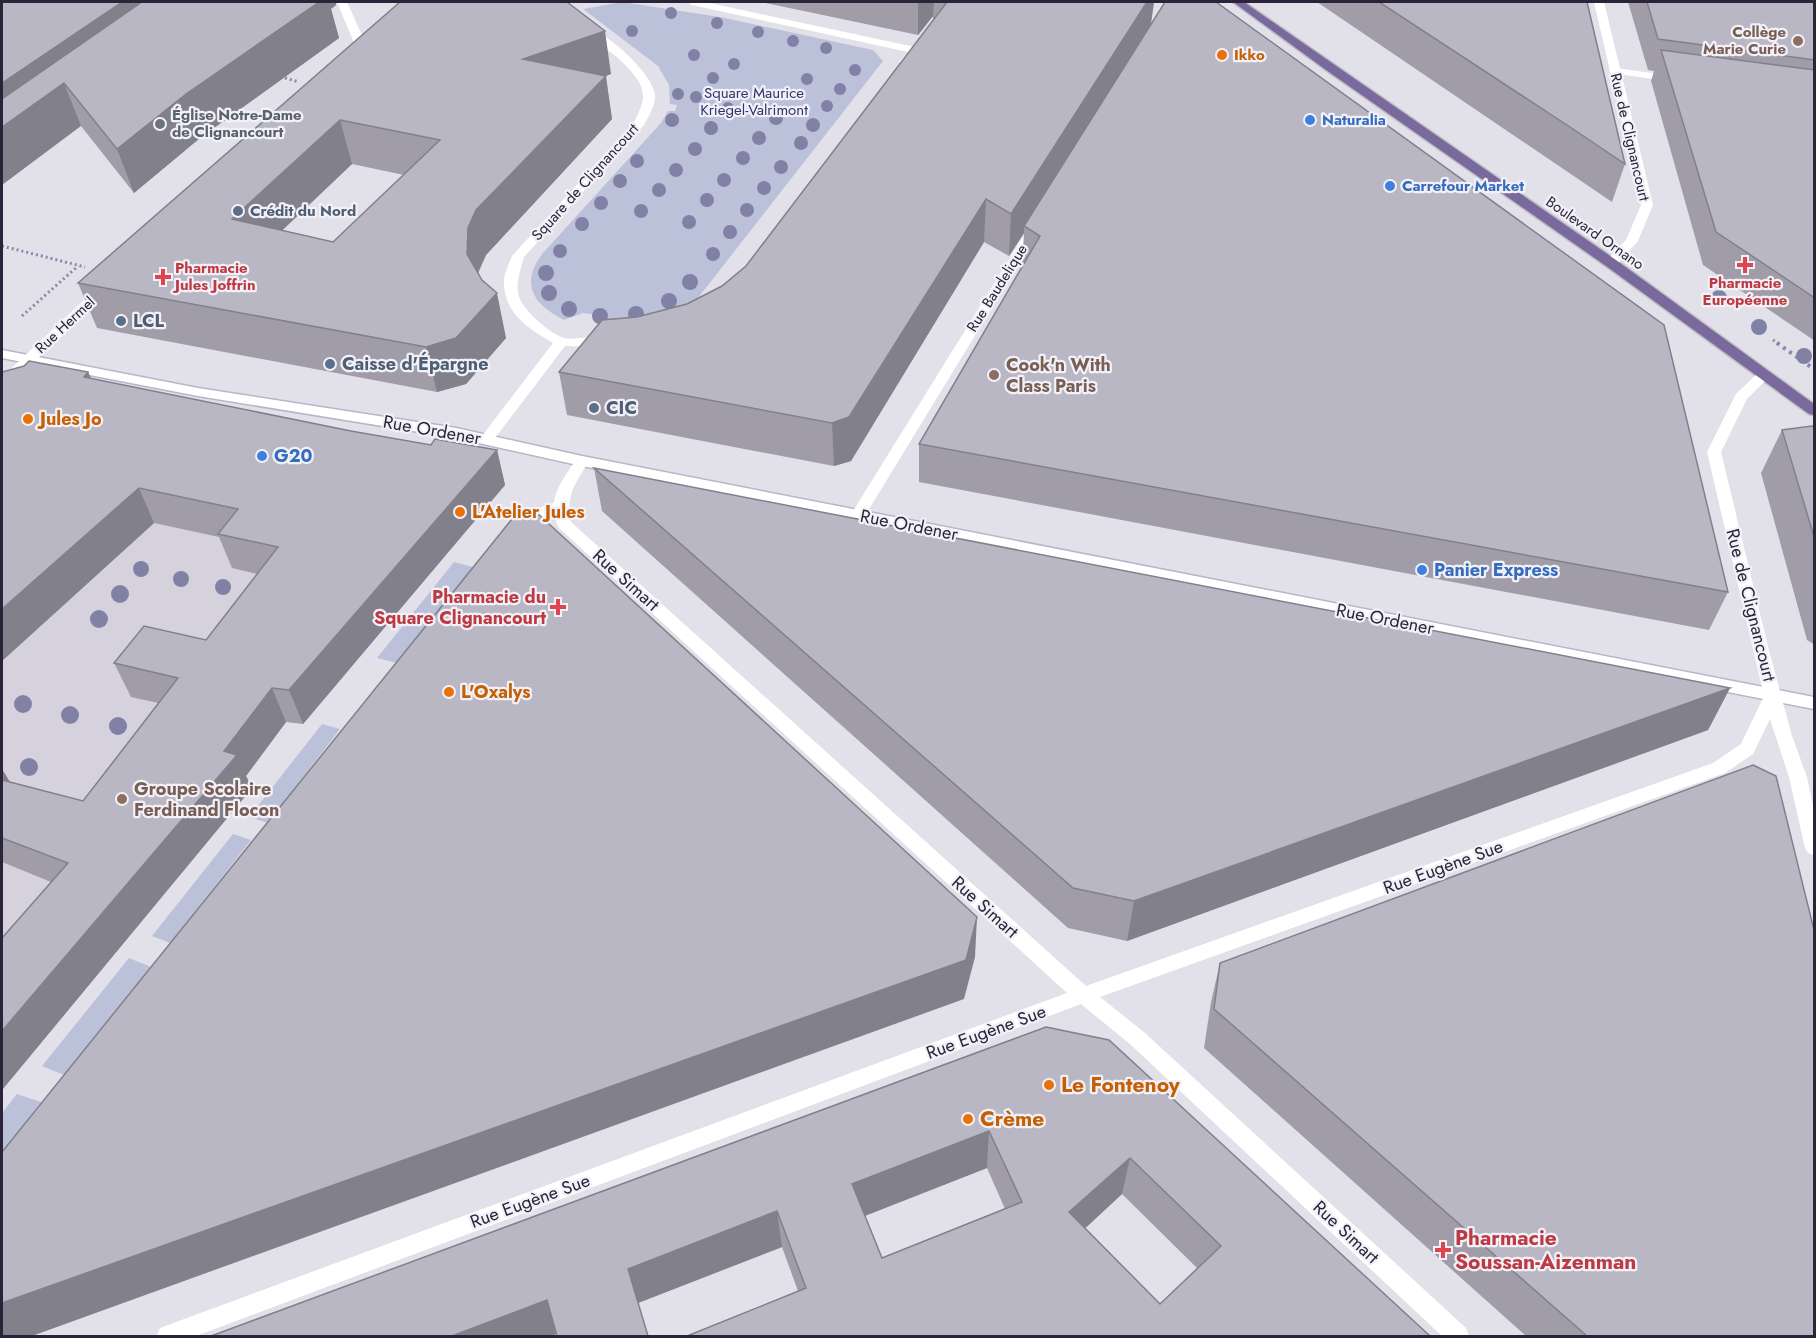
<svg xmlns="http://www.w3.org/2000/svg" width="1816" height="1338" viewBox="0 0 1816 1338" font-family="Jost,sans-serif">
<style>
.built{fill:#d5d2de}
.green{fill:#bcc1da}
.lines{fill:none;stroke-linecap:round;stroke-linejoin:round}
.secondary-casing{stroke:#b9b5c9;stroke-width:3}
.primary-casing{stroke:#bfbdc4;stroke-width:3}
.path-far1{stroke:#8e84ac;stroke-width:3;stroke-dasharray:2 3;stroke-linecap:butt}
.path{stroke:#8e84ac;stroke-width:4;stroke-dasharray:3 4.5;stroke-linecap:butt}
.service{fill:#fff;fill-rule:evenodd}
.pedestrian{fill:#fff;fill-rule:evenodd}
.minor{fill:#fff;fill-rule:evenodd}
.secondary{fill:#fff;fill-rule:evenodd}
.primary{fill:#79699c;fill-rule:evenodd}
.tree{fill:#8081a5}
.wall{fill:#a09da9;fill-rule:evenodd}
.shaded-wall{fill:#82808a}
.building{fill:#bab7c5;stroke:#82808a;stroke-width:1.5;fill-rule:evenodd}
.education-dot{fill:#8d6e63;stroke:#f2f1f7;stroke-width:2}
.food-dot{fill:#e8710a;stroke:#f2f1f7;stroke-width:2}
.shop-dot{fill:#3f7fe0;stroke:#f2f1f7;stroke-width:2}
.worship-dot{fill:#6b7280;stroke:#f2f1f7;stroke-width:2}
.service-dot{fill:#5c6f8a;stroke:#f2f1f7;stroke-width:2}
.health-dot{fill:#e0444e;stroke:#f2f1f7;stroke-width:2}
.labels{text-anchor:middle;stroke-width:4.5;stroke-linejoin:round;paint-order:stroke}
.far-education-label{font-size:15px;font-weight:bold;fill:#785e54;stroke:#f2f1f7;text-anchor:end}
.far-food-label{font-size:15px;font-weight:bold;fill:#c56008;stroke:#f2f1f7;text-anchor:start}
.far-park-label{font-size:15px;fill:#30336d;stroke:#f2f1f7}
.far-worship-label{font-size:15px;font-weight:bold;fill:#5b616d;stroke:#f2f1f7;text-anchor:start}
.far-shop-label{font-size:15px;font-weight:bold;fill:#366cbe;stroke:#f2f1f7;text-anchor:start}
.far-street-label{font-size:15px;fill:#2a233a;stroke:#f2f1f7}
.far-service-label{font-size:15px;font-weight:bold;fill:#4e5e75;stroke:#f2f1f7;text-anchor:start}
.far-health-label{font-size:15px;font-weight:bold;fill:#be3a42;stroke:#f2f1f7;text-anchor:start}
.service-label{font-size:18px;font-weight:bold;fill:#4e5e75;stroke:#f2f1f7;text-anchor:start}
.education-label{font-size:18px;font-weight:bold;fill:#785e54;stroke:#f2f1f7;text-anchor:start}
.food-label{font-size:18px;font-weight:bold;fill:#c56008;stroke:#f2f1f7;text-anchor:start}
.street-label{font-size:18px;fill:#2a233a;stroke:#f2f1f7}
.shop-label{font-size:18px;font-weight:bold;fill:#366cbe;stroke:#f2f1f7;text-anchor:start}
.health-label{font-size:18px;font-weight:bold;fill:#be3a42;stroke:#f2f1f7;text-anchor:end}
.near-food-label{font-size:21px;font-weight:bold;fill:#c56008;stroke:#f2f1f7;text-anchor:start}
.near-health-label{font-size:21px;font-weight:bold;fill:#be3a42;stroke:#f2f1f7;text-anchor:start}
</style>
<rect width="100%" height="100%" fill="#e2e1ea"/>
<!-- built -->
<path class="built" d="M153 522 252 544 436 564 404 604 371 597 347 673 303 724 286 722 240 784 252 788 2 1090V548Z"/>
<!-- green -->
<g class="green">
<path d="M622 2 720 17 873 50 883 61 698 298 692 304 600 327 596 315 583 313 564 320C534 305 519 284 543 253L661 123 668 111H675L677 105 670 104 669 85 658 66 583 9Z"/>
<path d="M454 562 473 567 397 663 377 658Z"/>
<path d="M322 724 340 729 268 823 249 817Z"/>
<path d="M233 834 251 840 170 943 152 936Z"/>
<path d="M129 958 151 967 64 1075 42 1066Z"/>
<path d="M17 1094 41 1102 2 1152V1113Z"/>
</g>
<g class="lines">
<!-- secondary casing -->
<g class="secondary-casing">
<path id="secondary" d="M2 350 198 388 456 428 582 456 1814 697V709L582 466 456 438 198 396 2 358Z"/>
</g>
<!-- primary casing -->
<g class="primary-casing">
<path id="primary" d="M1233 2H1244L1616 260 1814 404V415L1809 414 1606 266 1326 70Z"/>
</g>
<!-- path-far1 -->
<g class="path-far1">
<path d="M285 78 299 82"/>
<path d="M2 246 85 267"/>
<path d="M22 316 78 266"/>
<path d="M1773 340 1779 344"/>
</g>
<!-- path -->
<path class="path" d="M1777 343 1814 369"/>
<!-- service -->
<path class="service" d="M337 2H347L365 42 375 53 373 55H365L354 43Z"/>
<!-- pedestrian -->
<g class="pedestrian">
<path d="M1615 68 1674 76 1680 79 1674 82 1611 73 1609 71Z"/>
<path d="M559 501 564 502 567 506 564 510 540 519 528 532H518L515 528 530 511Z"/>
</g>
<!-- minor -->
<g class="minor">
<path d="M687 2H705L915 47 921 50 909 64 905 65 899 62 908 52 692 5Z"/>
<path d="M1594 2H1604L1653 205 1638 241 1616 266 1611 267 1604 263 1626 240 1641 205Z"/>
<path d="M591 29C610 35 652 74 655 94 656 104 649 116 644 125L524 257C514 291 513 298 540 323 546 328 557 336 564 338 578 341 600 332 610 343L603 347 565 346 492 442H482L480 439 482 436 553 343C529 329 505 314 504 284 503 275 509 264 512 256L635 121C638 114 642 106 643 98 645 73 604 48 587 34L585 32Z"/>
<path d="M1034 225 1040 229 863 519H853L850 515 853 511 1028 229Z"/>
<path d="M103 286 108 287 110 290 108 293 7 387 2 388V377L98 287Z"/>
<path d="M1764 371 1771 375 1747 399 1721 452 1769 651 1792 736 1807 777 1814 811V855L1808 853 1805 848 1789 777 1770 719 1753 754 1725 773 1100 997 1145 1033 1466 1328 1469 1336H1442L1131 1045 1081 1004 196 1336H157L160 1328 168 1325 1067 993 559 528C544 502 563 479 577 458H587L589 461C576 482 565 496 571 522L1086 986 1713 763 1741 744 1764 696 1707 452 1736 394 1759 372Z"/>
</g>
<!-- secondary -->
<use href="#secondary" class="secondary"/>
<!-- primary -->
<use href="#primary" class="primary"/>
</g>
<!-- trees -->
<g class="tree">
<circle cx="671" cy="13" r="6"/>
<circle cx="717" cy="23" r="6"/>
<circle cx="632" cy="31" r="6"/>
<circle cx="758" cy="32" r="6"/>
<circle cx="793" cy="41" r="6"/>
<circle cx="826" cy="48" r="6"/>
<circle cx="694" cy="55" r="6"/>
<circle cx="734" cy="64" r="6"/>
<circle cx="855" cy="70" r="6"/>
<circle cx="713" cy="78" r="6"/>
<circle cx="807" cy="79" r="6"/>
<circle cx="840" cy="89" r="6"/>
<circle cx="678" cy="94" r="6"/>
<circle cx="696" cy="97" r="6"/>
<circle cx="827" cy="106" r="6"/>
<circle cx="728" cy="108" r="6"/>
<circle cx="776" cy="118" r="7"/>
<circle cx="672" cy="120" r="7"/>
<circle cx="813" cy="125" r="7"/>
<circle cx="711" cy="128" r="7"/>
<circle cx="759" cy="138" r="7"/>
<circle cx="801" cy="143" r="7"/>
<circle cx="695" cy="149" r="7"/>
<circle cx="743" cy="158" r="7"/>
<circle cx="637" cy="161" r="7"/>
<circle cx="781" cy="167" r="7"/>
<circle cx="676" cy="170" r="7"/>
<circle cx="724" cy="180" r="7"/>
<circle cx="620" cy="181" r="7"/>
<circle cx="764" cy="188" r="7"/>
<circle cx="659" cy="190" r="7"/>
<circle cx="707" cy="200" r="7"/>
<circle cx="601" cy="203" r="7"/>
<circle cx="747" cy="210" r="7"/>
<circle cx="641" cy="211" r="7"/>
<circle cx="689" cy="222" r="7"/>
<circle cx="582" cy="224" r="7"/>
<circle cx="730" cy="232" r="7"/>
<circle cx="560" cy="251" r="7"/>
<circle cx="713" cy="254" r="7"/>
<circle cx="546" cy="273" r="8"/>
<circle cx="690" cy="282" r="8"/>
<circle cx="549" cy="293" r="8"/>
<circle cx="1719" cy="298" r="8"/>
<circle cx="669" cy="301" r="8"/>
<circle cx="569" cy="309" r="8"/>
<circle cx="636" cy="314" r="8"/>
<circle cx="600" cy="316" r="8"/>
<circle cx="1759" cy="327" r="8"/>
<circle cx="1804" cy="356" r="8"/>
<circle cx="141" cy="569" r="8"/>
<circle cx="181" cy="579" r="8"/>
<circle cx="223" cy="587" r="8"/>
<circle cx="120" cy="594" r="9"/>
<circle cx="99" cy="619" r="9"/>
<circle cx="23" cy="704" r="9"/>
<circle cx="70" cy="715" r="9"/>
<circle cx="118" cy="726" r="9"/>
<circle cx="29" cy="767" r="9"/>
</g>
<!-- wall -->
<g class="wall">
<path d="M2 2 336 5 331 9 339 38 200 138 134 193 81 126Z"/>
<path d="M400 2 611 74 605 76 612 119 486 255 478 274 506 338 466 384 437 392 97 328 78 283ZM352 164 404 175 333 242 282 230Z"/>
<path d="M761 2H1154L1151 24 1728 592 1709 630 919 482V444L1023 265 1022 264 1024 233 1009 256 984 242 851 461 834 466 567 415 559 372 637 317 687 304 722 286 746 266 933 20V16L918 35Z"/>
<path d="M1317 2H1587L1625 164 1612 202Z"/>
<path d="M1628 2H1815V341L1703 265 1651 81 1654 71 1648 70Z"/>
<path d="M88 372 91 379 351 431 431 445 497 450 505 485 303 724 286 722 246 776 252 788 2 1090V938L51 882 2 862V769L10 782 83 801 158 703 131 697 114 663 206 640 257 574 232 568 219 537 154 523 2 661Z"/>
<path d="M1815 428V645L1807 640 1761 473 1782 430Z"/>
<path d="M594 468 1730 688 1708 730 1127 941 1068 928 602 511Z"/>
<path d="M1220 963 1815 1336H1526L1204 1048 1211 1002Z"/>
<path d="M1046 1027 1430 1336 798 1291 782 1247 638 1303 557 1336ZM987 1168 1005 1209 882 1258 865 1216ZM1122 1194 1197 1268 1160 1304 1085 1228Z"/>
</g>
<!-- shaded-wall -->
<g class="shaded-wall">
<path d="M122 2H197L64 83 81 126 2 185V83Z"/>
<path d="M319 2H336V5L331 9 339 38 200 138 134 193 117 149 186 94Z"/>
<path d="M918 2H934L933 16 918 35Z"/>
<path d="M1147 2H1154L1150 29 1024 226V233L1009 256 1011 214Z"/>
<path d="M605 31 611 74 530 102 523 59Z"/>
<path d="M606 76 612 119 486 255 478 272 477 299 467 254 468 228 476 210Z"/>
<path d="M340 120 352 164 247 264 232 219Z"/>
<path d="M986 199 984 242 851 461 834 466 832 423Z"/>
<path d="M497 293 506 338 466 384 437 392 426 347Z"/>
<path d="M88 372 104 406 84 377Z"/>
<path d="M497 450 505 485 303 724 289 690Z"/>
<path d="M139 488 154 523 2 661V609Z"/>
<path d="M272 688 286 722 246 776 252 788 2 1090V1031L224 751Z"/>
<path d="M1730 688 1708 730 1127 941 1134 901Z"/>
<path d="M2 769 18 796 2 799Z"/>
<path d="M977 917 975 957 964 999 32 1336H2V1303Z"/>
<path d="M989 1131 987 1168 854 1220 852 1184Z"/>
<path d="M1130 1158 1122 1194 1064 1248 1069 1212Z"/>
<path d="M777 1211 782 1247 638 1303 628 1269Z"/>
<path d="M547 1300 560 1333 551 1336H452Z"/>
</g>
<!-- building -->
<g class="building">
<path d="M2 2H122L2 83Z"/>
<path d="M142 2H319L186 94 117 149 64 83 2 127V99Z"/>
<path d="M400 2H567L605 31 523 59 606 76 476 210 468 228 467 254 482 280 497 293 456 338 426 347 78 283ZM340 120 440 140 333 242 232 219Z"/>
<path d="M947 2H1147L1011 214 986 199 849 417 832 423 559 372 602 320 637 317 687 304 722 286 746 266Z"/>
<path d="M1165 2H1216L1664 325 1728 592 919 444 1040 236 1024 226Z"/>
<path d="M1379 2H1587L1625 164 1576 131Z"/>
<path d="M1647 2H1815V60L1658 39Z"/>
<path d="M1661 50 1815 70V298L1716 232Z"/>
<path d="M29 361 88 372 84 377 351 431 431 445 435 439 497 450 289 690 272 688 224 751 237 755 2 1031V938L68 863 2 838V780L83 801 178 678 114 663 144 626 206 640 278 547 218 534 238 509 139 488 2 609V372L24 366Z"/>
<path d="M1812 426 1815 428V540L1782 430Z"/>
<path d="M594 468 1730 688 1134 901 1073 888Z"/>
<path d="M536 512 977 917 966 960 2 1303V1152L516 514Z"/>
<path d="M1753 765 1776 776 1815 934V1336H1587L1214 1009 1220 963Z"/>
<path d="M1046 1027 1109 1040 1430 1336H687L806 1288 777 1211 628 1269 648 1336H557L547 1300 452 1336H211ZM989 1131 1022 1202 882 1258 852 1184ZM1130 1158 1221 1246 1160 1304 1069 1212Z"/>
</g>
<!-- markers -->
<g class="education-dot">
<circle cx="1798" cy="41" r="6"/>
<circle cx="994" cy="375" r="6"/>
<circle cx="122" cy="799" r="6"/>
</g>
<g class="food-dot">
<circle cx="1222" cy="55" r="6"/>
<circle cx="28" cy="419" r="6"/>
<circle cx="460" cy="512" r="6"/>
<circle cx="449" cy="692" r="6"/>
<circle cx="1049" cy="1085" r="6"/>
<circle cx="968" cy="1119" r="6"/>
</g>
<g class="shop-dot">
<circle cx="1310" cy="120" r="6"/>
<circle cx="1390" cy="186" r="6"/>
<circle cx="262" cy="456" r="6"/>
<circle cx="1422" cy="570" r="6"/>
</g>
<circle class="worship-dot" cx="160" cy="124" r="6"/>
<g class="service-dot">
<circle cx="238" cy="211" r="6"/>
<circle cx="121" cy="321" r="6"/>
<circle cx="330" cy="364" r="6"/>
<circle cx="594" cy="408" r="6"/>
</g>
<g class="health-dot">
<path d="M1742 256h6v6h6v6h-6v6h-6v-6h-6v-6h6z"/>
<path d="M160 268h6v6h6v6h-6v6h-6v-6h-6v-6h6z"/>
<path d="M555 598h6v6h6v6h-6v6h-6v-6h-6v-6h6z"/>
<path d="M1440 1241h6v6h6v6h-6v6h-6v-6h-6v-6h6z"/>
</g>
<g class="labels">
<!-- far-education labels -->
<g class="far-education-label">
<text x="1786" y="37">Collège<tspan x="1786" dy="17">Marie Curie</tspan></text>
</g>
<!-- far-food labels -->
<g class="far-food-label">
<text x="1234" y="60">Ikko</text>
</g>
<!-- far-park labels -->
<g class="far-park-label">
<text x="754" y="98">Square Maurice<tspan x="754" dy="17">Kriegel-Valrimont</tspan></text>
</g>
<!-- far-worship labels -->
<g class="far-worship-label">
<text x="172" y="120">Église Notre-Dame<tspan x="172" dy="17">de Clignancourt</tspan></text>
</g>
<!-- far-shop labels -->
<g class="far-shop-label">
<text x="1322" y="125">Naturalia</text>
<text x="1402" y="191">Carrefour Market</text>
</g>
<!-- far-street labels -->
<g class="far-street-label">
<text transform="translate(1630 137) rotate(77)" y="5">Rue de Clignancourt</text>
<text transform="translate(585 182) rotate(-48)" y="5">Square de Clignancourt</text>
<text transform="translate(1595 233) rotate(35)" y="5">Boulevard Ornano</text>
<text transform="translate(997 288) rotate(-58)" y="5">Rue Baudelique</text>
<text transform="translate(65 325) rotate(-43)" y="5">Rue Hermel</text>
</g>
<!-- far-service labels -->
<g class="far-service-label">
<text x="250" y="216">Crédit du Nord</text>
</g>
<!-- far-health labels -->
<g class="far-health-label">
<text x="175" y="273">Pharmacie<tspan x="175" dy="17">Jules Joffrin</tspan></text>
<text x="1745" y="288" text-anchor="middle">Pharmacie<tspan x="1745" dy="17">Européenne</tspan></text>
</g>
<!-- service labels -->
<g class="service-label">
<text x="133" y="327">LCL</text>
<text x="342" y="370">Caisse d'Épargne</text>
<text x="606" y="414">CIC</text>
</g>
<!-- education labels -->
<g class="education-label">
<text x="1006" y="371">Cook'n With<tspan x="1006" dy="21">Class Paris</tspan></text>
<text x="134" y="795">Groupe Scolaire<tspan x="134" dy="21">Ferdinand Flocon</tspan></text>
</g>
<!-- food labels -->
<g class="food-label">
<text x="40" y="425">Jules Jo</text>
<text x="472" y="518">L'Atelier Jules</text>
<text x="461" y="698">L'Oxalys</text>
</g>
<!-- street labels -->
<g class="street-label">
<text transform="translate(432 430) rotate(10)" y="6">Rue Ordener</text>
<text transform="translate(909 525) rotate(11)" y="6">Rue Ordener</text>
<text transform="translate(626 580) rotate(42)" y="6">Rue Simart</text>
<text transform="translate(1751 605) rotate(76)" y="6">Rue de Clignancourt</text>
<text transform="translate(1385 619) rotate(11)" y="6">Rue Ordener</text>
<text transform="translate(1443 867) rotate(-20)" y="6">Rue Eugène Sue</text>
<text transform="translate(985 907) rotate(42)" y="6">Rue Simart</text>
<text transform="translate(986 1032) rotate(-20)" y="6">Rue Eugène Sue</text>
<text transform="translate(530 1201) rotate(-20)" y="6">Rue Eugène Sue</text>
<text transform="translate(1346 1232) rotate(43)" y="6">Rue Simart</text>
</g>
<!-- shop labels -->
<g class="shop-label">
<text x="274" y="462">G20</text>
<text x="1434" y="576">Panier Express</text>
</g>
<!-- health labels -->
<g class="health-label">
<text x="546" y="603">Pharmacie du<tspan x="546" dy="21">Square Clignancourt</tspan></text>
</g>
<!-- near-food labels -->
<g class="near-food-label">
<text x="1061" y="1092">Le Fontenoy</text>
<text x="980" y="1126">Crème</text>
</g>
<!-- near-health labels -->
<g class="near-health-label">
<text x="1455" y="1245">Pharmacie<tspan x="1455" dy="24">Soussan-Aizenman</tspan></text>
</g>
</g>
<!-- border -->
<rect width="1816" height="1338" fill="none" stroke="#2a233a" stroke-width="6"/>
</svg>
